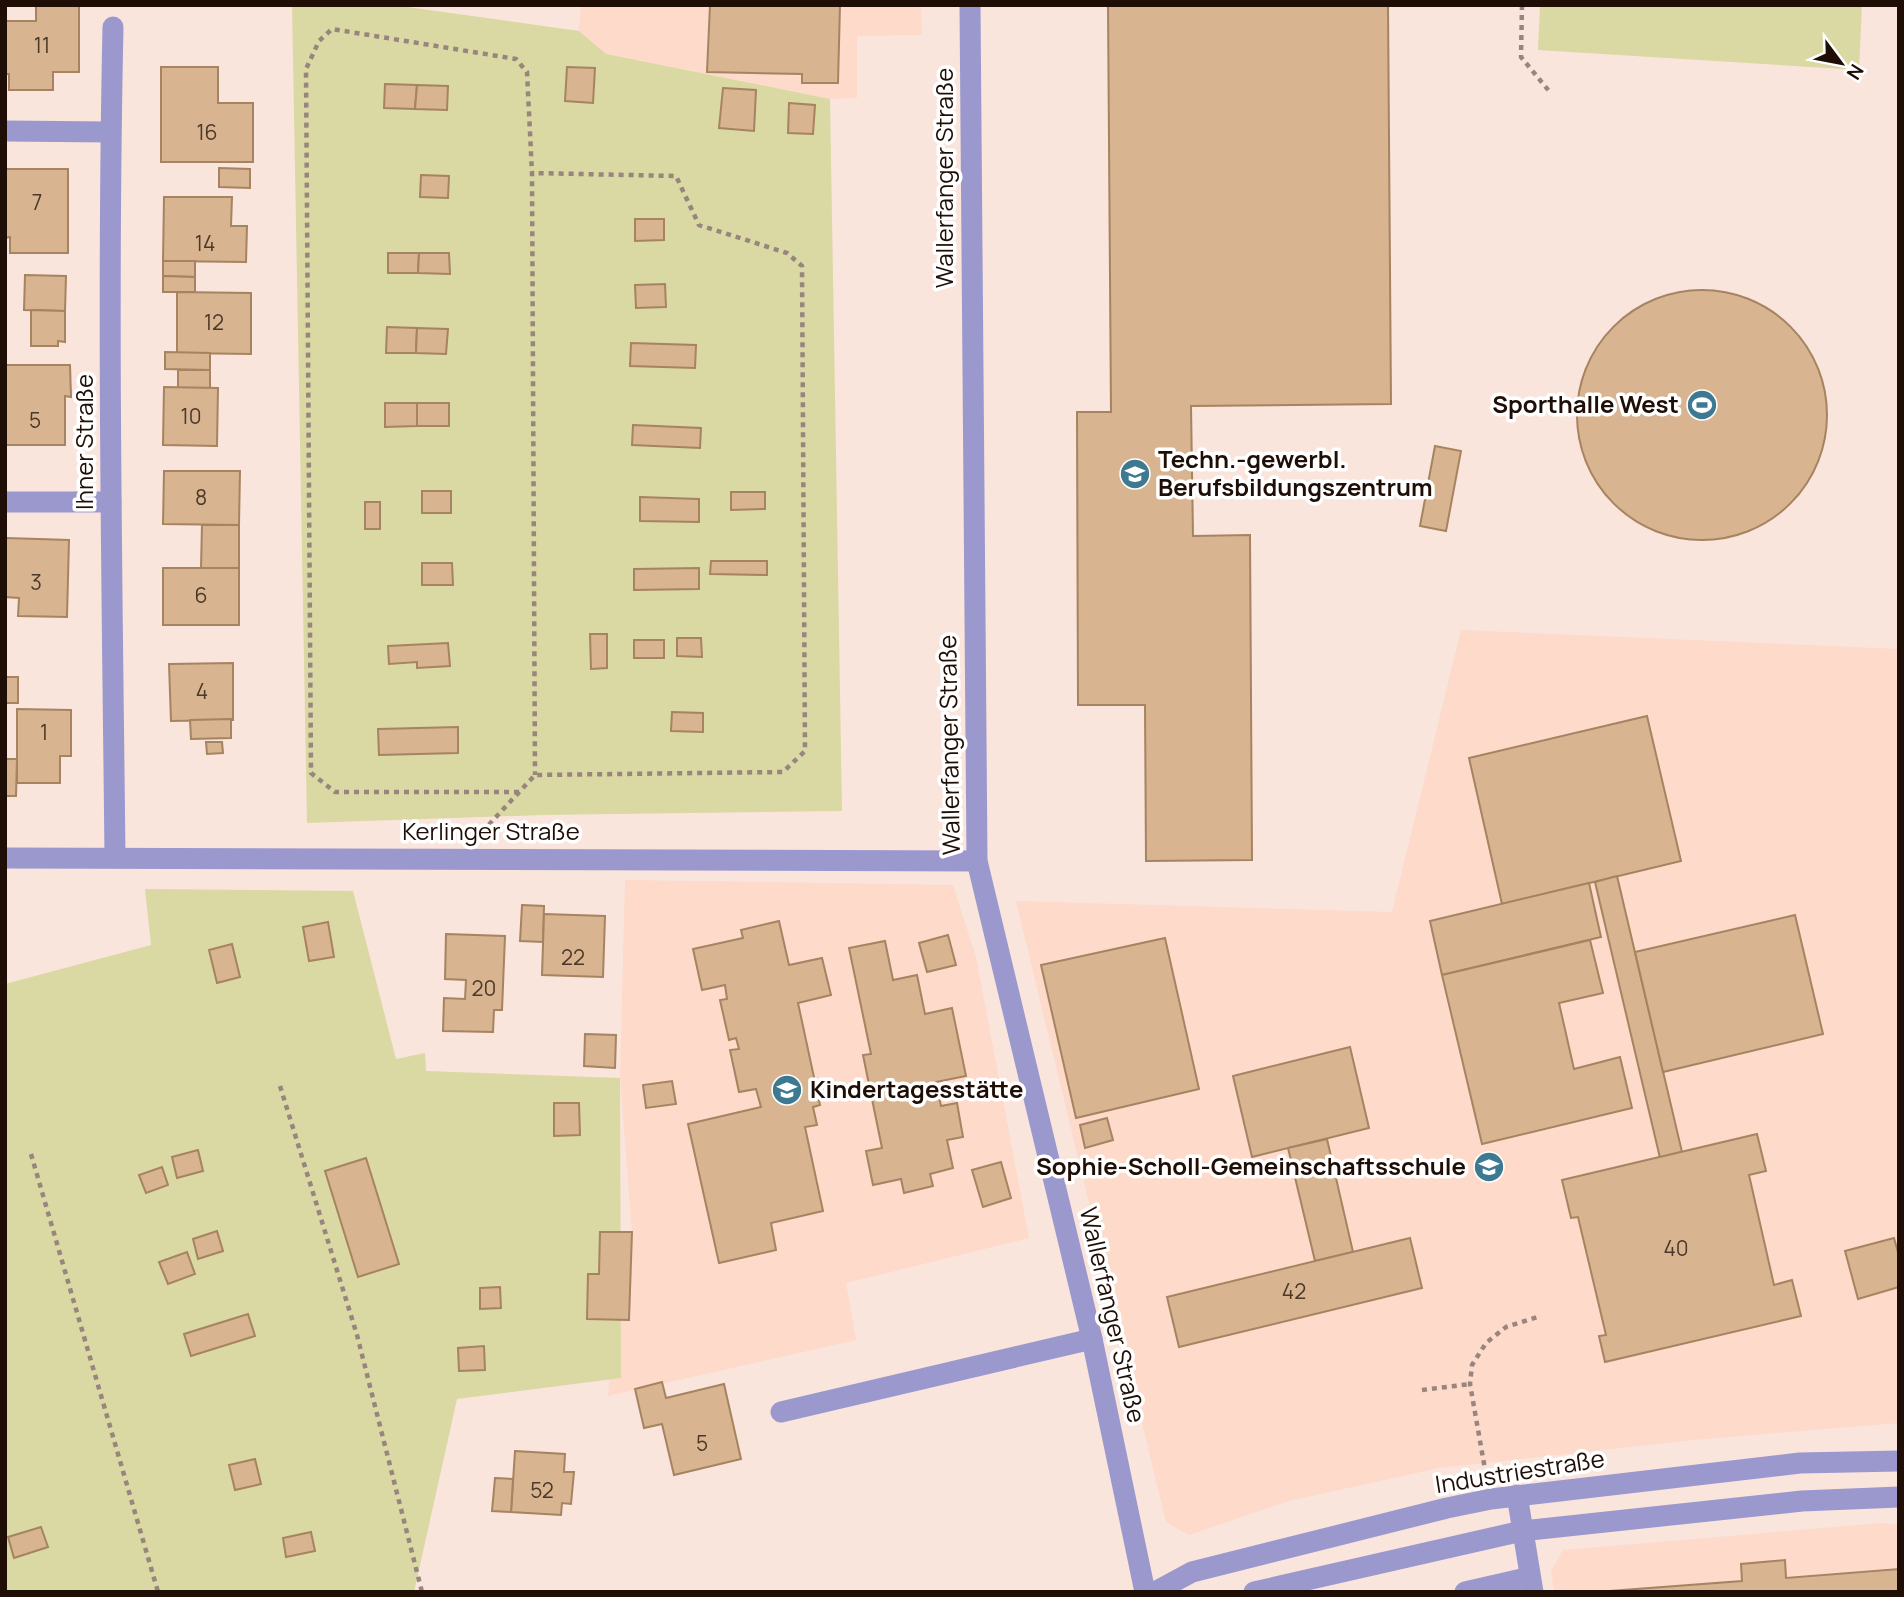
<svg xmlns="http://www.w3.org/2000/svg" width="1904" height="1597" viewBox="0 0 1904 1597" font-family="Manrope,sans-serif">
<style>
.built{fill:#fddaca}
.green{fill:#dad8a3}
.building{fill:#d8b490;stroke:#a68361;stroke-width:2}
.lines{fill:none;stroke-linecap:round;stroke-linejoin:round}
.path{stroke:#98857d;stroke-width:4.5;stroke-dasharray:5 5;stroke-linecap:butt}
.minor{stroke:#9b98ce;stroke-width:21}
.labels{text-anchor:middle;stroke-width:7;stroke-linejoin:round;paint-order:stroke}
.number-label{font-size:21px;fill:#4c3828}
.street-label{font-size:24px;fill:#1e0e06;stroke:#fff}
.poi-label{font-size:24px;font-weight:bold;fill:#1e0e06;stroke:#fff;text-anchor:end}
</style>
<rect width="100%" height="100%" fill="#f9e5dc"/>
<!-- built -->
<g class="built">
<path d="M581 5H921L922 35 857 36V98L830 99 606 54 579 31Z"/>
<path d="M1461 630 1899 649V1423L1693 1440 1439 1468 1289 1501 1189 1535 1166 1522 1016 901 1392 912Z"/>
<path d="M625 880 953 885 976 957 1029 1238 846 1283 856 1340 608 1396 615 1319H629L632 1232 620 1078Z"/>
<path d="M1883 1523 1899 1525V1592H1554L1551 1571 1563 1550Z"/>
</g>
<!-- green -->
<g class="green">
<path d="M292 5H393L579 31 606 54 830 99 842 811 543 815 307 823Z"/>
<path d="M1540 5H1862L1859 70 1538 50Z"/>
<path d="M145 889 353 891 396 1059 425 1053 426 1071 620 1078 621 1378 457 1399 414 1592H5V984L151 945Z"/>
</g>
<!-- building -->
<g class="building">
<path d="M36 5H79V72H53V90H9V74H5V21H36Z"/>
<path d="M710 5H840L838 83H802V74L707 72Z"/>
<path d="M1108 5H1388L1391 404 1191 406 1193 536 1250 535 1252 860 1146 861 1145 705H1078L1077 412H1111Z"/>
<path d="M161 67H218V103H253V162H161Z"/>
<path d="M567 67 595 68 593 103 565 101Z"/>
<path d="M385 84 417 85 415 109 384 108Z"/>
<path d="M417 85 448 86 447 110 415 109Z"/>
<path d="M723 88 756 90 754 131 719 128Z"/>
<path d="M789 103 815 105 813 134 788 133Z"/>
<path d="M219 168 250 169V188L219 187Z"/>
<path d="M5 169H68V253H10V237L5 238Z"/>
<path d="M421 175 449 176 448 198 420 197Z"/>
<path d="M164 197H232L231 226H247L246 262 163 261Z"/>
<path d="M635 219H664V240L635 241Z"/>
<path d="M388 253H419L418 273H388Z"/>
<path d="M419 253H449L450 274 418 273Z"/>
<path d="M163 261H195V277L163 276Z"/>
<path d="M25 275 66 276 65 311 24 310Z"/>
<path d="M163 276 195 277V292H163Z"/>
<path d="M665 284 666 307 636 308 635 285Z"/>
<circle cx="1702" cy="415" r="125"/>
<path d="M177 292 251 293V354L177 353Z"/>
<path d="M31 310 65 311V342L58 341V346H31Z"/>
<path d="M387 327 417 328 416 353H386Z"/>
<path d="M417 328 448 329 446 354 416 353Z"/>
<path d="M631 343 696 345 695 368 630 366Z"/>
<path d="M165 352 210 353V370L165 369Z"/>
<path d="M5 365H70L71 397 65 396V445H5Z"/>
<rect x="178" y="370" width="32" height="18"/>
<path d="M164 387 218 388 217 446 163 445Z"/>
<path d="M385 403H417V426L385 427Z"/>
<rect x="417" y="403" width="32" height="23"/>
<path d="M633 425 701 428 700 448 632 445Z"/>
<path d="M1435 446 1461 451 1446 531 1420 526Z"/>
<path d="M164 471H240L239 525 163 524Z"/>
<rect x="422" y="491" width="29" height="22"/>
<path d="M731 492H765V509L731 510Z"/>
<path d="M640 497 699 499V522L640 521Z"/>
<rect x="365" y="502" width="15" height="27"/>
<path d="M202 525H239V568H201Z"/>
<path d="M6 538 69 540 67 617 18 616 19 598 5 597Z"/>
<path d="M711 561H767V575L710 574Z"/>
<path d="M422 563H452L453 585H422Z"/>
<rect x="163" y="568" width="76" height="57"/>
<path d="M699 568V589L634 590V569Z"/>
<path d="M590 634H607V668L591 669Z"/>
<path d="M677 638H701L702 657 677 656Z"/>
<rect x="634" y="640" width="30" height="18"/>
<path d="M448 643 450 666 417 668V662L389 664 388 646Z"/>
<path d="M233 663V720L171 721 169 664Z"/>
<rect x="5" y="677" width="13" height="26"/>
<path d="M17 709 71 710V756H60V783H17Z"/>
<path d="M672 712 703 713V732L671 731Z"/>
<path d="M1647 716 1681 861 1502 904 1469 758Z"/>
<path d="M231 719V738L191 739 190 720Z"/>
<path d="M458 727V753L379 755 378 729Z"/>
<path d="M206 742H222L223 753 207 754Z"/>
<path d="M5 759H17L16 796H5Z"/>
<path d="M1617 876 1682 1152 1660 1158 1595 882Z"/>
<path d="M1589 883 1601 937 1442 975 1430 921Z"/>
<path d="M522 905 544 906 543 942 520 941Z"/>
<path d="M544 914 605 916 603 977 542 975Z"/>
<path d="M1795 915 1823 1034 1663 1072 1635 952Z"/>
<path d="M779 921 789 965 822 958 831 995 798 1003 820 1105 813 1107 817 1125 805 1127 823 1211 771 1223 776 1250 719 1263 688 1124 761 1107 756 1089 739 1092 730 1050 739 1049 736 1038 729 1040 720 1000 727 999 725 985 702 990 693 949 743 938 741 930Z"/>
<path d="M328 922 334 957 309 961 303 927Z"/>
<path d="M446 934 505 936 502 1010H494L493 1032 443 1031 444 998 465 999 466 980 445 979Z"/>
<path d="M948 935 956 965 927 972 919 943Z"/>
<path d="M1165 938 1199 1089 1076 1118 1041 965Z"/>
<path d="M1590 940 1603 993 1559 1003 1574 1069 1620 1057 1632 1108 1482 1144 1442 975Z"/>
<path d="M885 941 893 980 917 975 925 1014 952 1008 966 1076 936 1082 941 1106 957 1103 963 1137 947 1140 953 1168 930 1174 933 1186 904 1193 901 1179 873 1185 866 1151 882 1148 863 1055 871 1054 849 948Z"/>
<path d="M232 944 240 977 217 983 209 950Z"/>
<path d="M585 1034 616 1035 615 1068 584 1066Z"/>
<path d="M1350 1047 1369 1128 1252 1157 1233 1076Z"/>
<path d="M672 1081 676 1104 646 1108 643 1085Z"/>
<path d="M554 1103H579L580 1135 554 1136Z"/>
<path d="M1107 1118 1113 1140 1085 1148 1080 1125Z"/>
<path d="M1757 1134 1766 1171 1749 1175 1774 1285 1792 1280 1801 1316 1605 1362 1599 1336 1606 1335 1578 1217 1571 1218 1562 1180Z"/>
<path d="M1327 1139 1353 1252 1315 1261 1288 1148Z"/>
<path d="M198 1150 203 1171 177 1178 172 1157Z"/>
<path d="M366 1158 399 1264 358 1277 325 1171Z"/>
<path d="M1001 1162 1011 1198 983 1207 972 1170Z"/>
<path d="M162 1167 168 1185 146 1193 139 1175Z"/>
<path d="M217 1231 223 1251 198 1259 193 1239Z"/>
<path d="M600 1232H632L629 1320 587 1319 588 1274H599Z"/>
<path d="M1410 1238 1422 1288 1179 1347 1167 1297Z"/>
<path d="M1894 1238 1899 1256V1287L1858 1299 1845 1251Z"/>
<path d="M187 1252 195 1274 168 1284 159 1262Z"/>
<path d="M500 1287 501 1308 480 1309V1288Z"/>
<path d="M248 1314 255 1336 191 1356 184 1334Z"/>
<path d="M484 1346 485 1370 459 1371 458 1348Z"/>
<path d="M662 1382 666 1398 724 1384 741 1459 674 1475 662 1424 644 1428 635 1389Z"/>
<path d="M515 1451 565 1454 564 1472H574L571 1504 562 1503 561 1515 511 1512Z"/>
<path d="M255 1459 261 1484 235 1490 229 1465Z"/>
<path d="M495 1478 513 1479 511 1512 492 1511Z"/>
<path d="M41 1527 48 1547 14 1558 8 1537Z"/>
<path d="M311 1532 315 1551 286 1557 283 1538Z"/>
<path d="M1785 1560 1786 1578 1899 1569V1592H1596L1742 1581 1741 1564Z"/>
</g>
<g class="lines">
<!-- path -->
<g class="path">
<path d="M1522 5 1521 57 1549 91"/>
<path d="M519 792H335L311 773 306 69 319 41 332 29 516 59 527 72 532 173 535 775"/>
<path d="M482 832 535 775 783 772 805 751 802 266 787 253 699 225 676 176 532 173"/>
<path d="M280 1086 357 1335 422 1592"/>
<path d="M31 1154 158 1592"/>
<path d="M1422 1390 1470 1384"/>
<path d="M1486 1475 1470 1384 1472 1365 1486 1343 1506 1327 1541 1316"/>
</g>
<!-- minor -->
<g class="minor">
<path d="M970 5 977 861 1092 1339 1145 1592"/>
<path d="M113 27C107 304 112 581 115 857"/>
<path d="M5 131 110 132"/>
<path d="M5 502H111"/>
<path d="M5 858 977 861"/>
<path d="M781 1412 1092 1339"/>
<path d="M1517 1495 1533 1592"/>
<path d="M1155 1592 1192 1572 1447 1508 1491 1499 1800 1463 1899 1461"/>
<path d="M1254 1592 1522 1531 1802 1501 1899 1497"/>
<path d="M1465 1592 1530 1577"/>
</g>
</g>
<!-- icons -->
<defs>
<g id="stadium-disc" transform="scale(1.575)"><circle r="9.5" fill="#3d7990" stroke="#fff"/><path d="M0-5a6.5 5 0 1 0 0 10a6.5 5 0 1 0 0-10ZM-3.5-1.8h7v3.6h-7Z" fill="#fff"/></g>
<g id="school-disc" transform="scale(1.575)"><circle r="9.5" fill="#3d7990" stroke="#fff"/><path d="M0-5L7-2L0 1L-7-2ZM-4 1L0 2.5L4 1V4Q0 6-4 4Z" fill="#fff"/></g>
</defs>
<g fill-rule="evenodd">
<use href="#stadium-disc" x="1702" y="405"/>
<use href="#school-disc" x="1135" y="474"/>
<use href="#school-disc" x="787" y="1090"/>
<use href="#school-disc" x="1489" y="1167"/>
</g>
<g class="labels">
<!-- number labels -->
<g class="number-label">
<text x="42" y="53">11</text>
<text x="207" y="140">16</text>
<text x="37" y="210">7</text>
<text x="205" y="251">14</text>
<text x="214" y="330">12</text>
<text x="191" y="424">10</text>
<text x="35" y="428">5</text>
<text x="201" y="505">8</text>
<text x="36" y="590">3</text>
<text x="201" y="603">6</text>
<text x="202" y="699">4</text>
<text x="44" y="740">1</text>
<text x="573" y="965">22</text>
<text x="484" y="996">20</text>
<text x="1676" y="1256">40</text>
<text x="1294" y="1299">42</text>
<text x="702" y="1451">5</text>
<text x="542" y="1498">52</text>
</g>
<!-- street labels -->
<g class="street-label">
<text transform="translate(945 178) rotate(-90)" y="8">Wallerfanger Straße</text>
<text transform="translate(85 442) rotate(-90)" y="8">Ihner Straße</text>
<text transform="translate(950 745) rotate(-91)" y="8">Wallerfanger Straße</text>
<text x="491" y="840">Kerlinger Straße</text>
<text transform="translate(1112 1315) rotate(77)" y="8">Wallerfanger Straße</text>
<text transform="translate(1520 1472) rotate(-9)" y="8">Industriestraße</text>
</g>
<!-- poi labels -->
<g class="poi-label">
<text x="1679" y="413">Sporthalle West</text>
<text x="1158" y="468" text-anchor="start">Techn.-gewerbl.<tspan x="1158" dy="28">Berufsbildungszentrum</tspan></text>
<text x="810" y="1098" text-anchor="start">Kindertagesstätte</text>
<text x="1466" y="1175">Sophie-Scholl-Gemeinschaftsschule</text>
</g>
</g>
<!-- border -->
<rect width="1904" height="1597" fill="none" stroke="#1e0e06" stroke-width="14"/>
<!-- north arrow -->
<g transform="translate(1841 63) rotate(122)" stroke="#ffffff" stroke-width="5" paint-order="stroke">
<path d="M0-5L12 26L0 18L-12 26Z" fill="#1e0e06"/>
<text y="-10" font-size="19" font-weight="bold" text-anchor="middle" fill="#1e0e06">N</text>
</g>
</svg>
